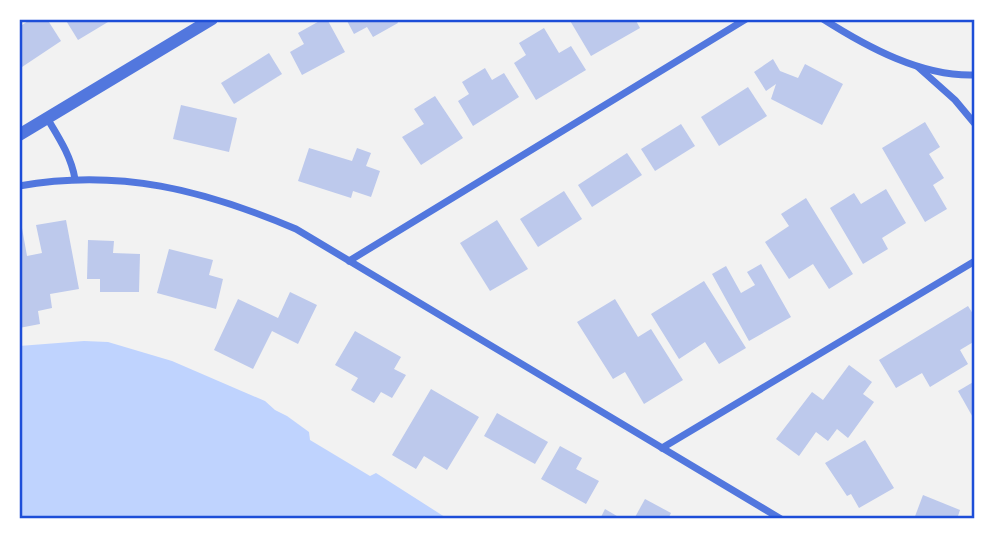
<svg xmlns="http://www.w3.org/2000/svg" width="994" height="538" viewBox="0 0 994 538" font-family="Montserrat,sans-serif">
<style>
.water{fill:#bfd3fe}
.building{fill:#bdc9ec}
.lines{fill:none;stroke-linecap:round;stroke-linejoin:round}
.minor{stroke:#5277de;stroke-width:7}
.tertiary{stroke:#5277de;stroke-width:12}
.neatline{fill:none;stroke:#1d4ed8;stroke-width:2.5}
</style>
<rect width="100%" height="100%" fill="#f2f2f2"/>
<!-- water -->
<path class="water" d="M84 341 108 342 172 361 265 401 275 410 287 416 309 432 310 440 370 476 376 473 448 519H19V346Z"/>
<!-- building -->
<g class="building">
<path d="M31 19H47L61 41 19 69V27Z"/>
<path d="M65 19H113L78 40Z"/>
<path d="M323 19H327L345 52 302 75 290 52 304 44 298 33Z"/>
<path d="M346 19H396L398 23 373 37 367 27 354 34Z"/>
<path d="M569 19H635L640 28 591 56Z"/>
<path d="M544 28 559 53 571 46 586 70 536 100 514 63 526 55 519 43Z"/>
<path d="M269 53 282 74 234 104 221 83Z"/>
<path d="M773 59 780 71 798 78 805 64 843 84 822 125 771 99 776 84 766 91 754 72Z"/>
<path d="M485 68 492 80 504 73 519 97 473 126 458 101 469 94 462 82Z"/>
<path d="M748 87 767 116 719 146 701 117Z"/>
<path d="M435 96 463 138 421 165 402 137 424 124 414 109Z"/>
<path d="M181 105 237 118 229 152 173 139Z"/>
<path d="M925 122 940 147 929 154 944 178 933 185 947 209 925 222 882 148Z"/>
<path d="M681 124 695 146 655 171 641 149Z"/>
<path d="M309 148 352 161 357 148 371 153 366 166 380 171 371 197 353 191 351 198 298 181Z"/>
<path d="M627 153 642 175 592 207 578 185Z"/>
<path d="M886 189 906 223 882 238 888 249 863 264 830 208 854 193 861 204Z"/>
<path d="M564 191 582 219 538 247 520 219Z"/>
<path d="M806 198 853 274 829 289 813 264 789 279 765 242 789 226 781 214Z"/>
<path d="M66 220 79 289 50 294 52 308 38 311 40 324 19 328V228H22L27 256 42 253 36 225Z"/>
<path d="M497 220 528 269 490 291 460 243Z"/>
<path d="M88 240 114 241 113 253 140 254 139 292H100V279H87Z"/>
<path d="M169 249 213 260 209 275 223 279 216 309 157 293Z"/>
<path d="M761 264 791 317 749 341 712 274 726 266 741 293 755 285 747 272Z"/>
<path d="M704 281 746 348 719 364 705 342 679 359 651 314Z"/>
<path d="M290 292 317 305 298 344 272 331 253 369 214 350 238 299 278 318Z"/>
<path d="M615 299 638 337 651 329 683 380 644 404 625 372 613 379 577 322Z"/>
<path d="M968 306 975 317V341L960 350 968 364 930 387 922 373 896 388 879 360Z"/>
<path d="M355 331 401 357 394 369 406 375 392 398 381 392 374 403 351 390 358 378 335 365Z"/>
<path d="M849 365 872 382 863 394 874 402 848 438 837 429 828 441 816 432 799 456 776 439 812 392 823 400Z"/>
<path d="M975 381V421L958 391Z"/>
<path d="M431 389 479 417 447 470 424 456 416 469 392 455Z"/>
<path d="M497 413 548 442 535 464 484 436Z"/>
<path d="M865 440 894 488 859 508 851 494 847 496 825 463Z"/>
<path d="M560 446 582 458 576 469 599 481 586 504 541 479Z"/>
<path d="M923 495 960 510 957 519H914Z"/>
<path d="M645 499 671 513 668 519H634Z"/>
<path d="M605 509 622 519H600Z"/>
</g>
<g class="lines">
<!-- minor -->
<g class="minor">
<path d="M823 19C867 47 922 77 975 75"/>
<path d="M918 67 955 100 975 124"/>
<path d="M47 118C59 138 71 156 75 179"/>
<path d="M19 186C119 168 204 190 296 229L781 519"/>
<path d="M349 261 746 19"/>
<path d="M662 448 975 261"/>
</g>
<!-- tertiary -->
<path class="tertiary" d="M19 135 212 19"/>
</g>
<!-- border -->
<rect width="994" height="538" fill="none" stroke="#ffffff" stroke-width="42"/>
<rect x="21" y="21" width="952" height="496" class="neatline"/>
</svg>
